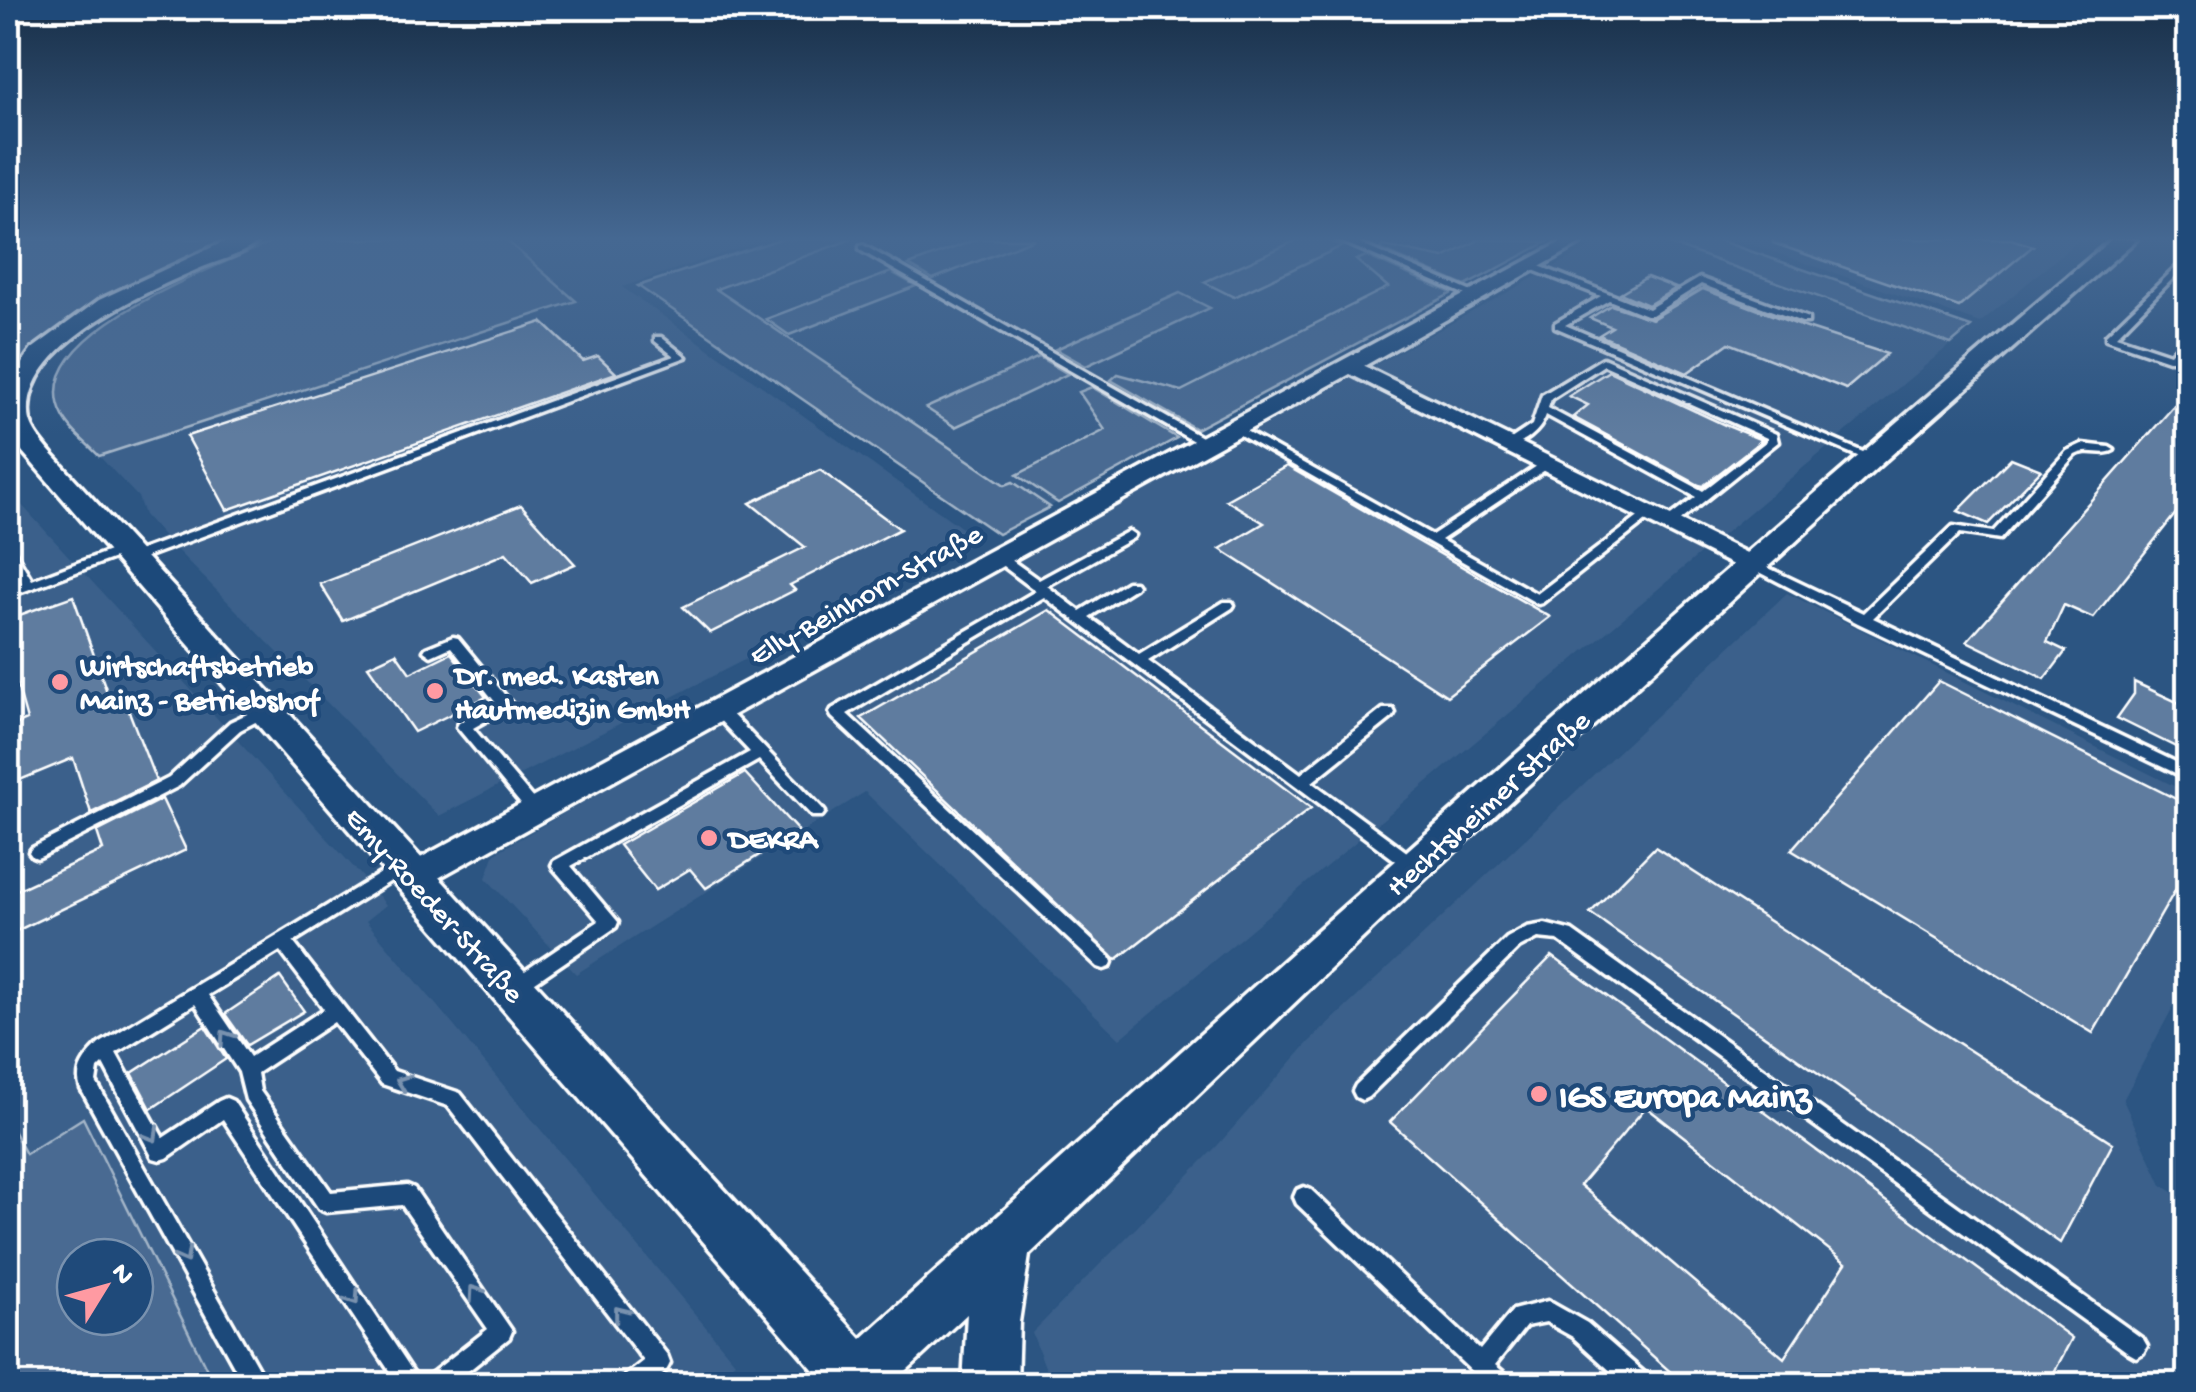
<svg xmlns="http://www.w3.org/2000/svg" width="2196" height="1392" viewBox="0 0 2196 1392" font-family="'Gochi Hand',sans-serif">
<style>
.built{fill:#3b618b}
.green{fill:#486b92;stroke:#a4b5c8;stroke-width:2.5;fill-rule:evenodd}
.building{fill:#5e7c9f;stroke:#fff;stroke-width:2.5;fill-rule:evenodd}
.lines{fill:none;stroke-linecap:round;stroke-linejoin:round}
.service-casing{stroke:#fff;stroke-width:7}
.minor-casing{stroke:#fff;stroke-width:7}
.tertiary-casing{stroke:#fff;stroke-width:7}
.service{fill:#1f4a7a;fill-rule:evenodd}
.minor{fill:#1f4a7a;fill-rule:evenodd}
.tertiary{fill:#1f4a7a;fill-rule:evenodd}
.oneway{stroke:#7992af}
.poi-dot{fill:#ff9aa2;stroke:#1f4a7a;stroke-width:4}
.labels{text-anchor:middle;stroke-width:9;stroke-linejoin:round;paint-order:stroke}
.street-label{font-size:30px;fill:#fff;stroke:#1f4a7a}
.poi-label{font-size:30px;font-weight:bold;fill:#fff;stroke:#1f4a7a;text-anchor:start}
.near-poi-label{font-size:35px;font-weight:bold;fill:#fff;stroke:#1f4a7a;text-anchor:start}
</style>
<rect width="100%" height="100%" fill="#2c5582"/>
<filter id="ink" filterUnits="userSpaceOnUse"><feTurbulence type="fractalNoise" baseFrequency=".01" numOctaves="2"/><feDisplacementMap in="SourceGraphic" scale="20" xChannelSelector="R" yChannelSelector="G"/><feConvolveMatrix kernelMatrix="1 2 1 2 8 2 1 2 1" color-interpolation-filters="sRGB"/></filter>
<g filter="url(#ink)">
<!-- built -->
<g class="built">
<path d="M506 239H766L622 287 979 540 439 816 161 534 144 515 138 497 99 456 575 301Z"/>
<path d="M778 239H1552L998 534 638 286Z"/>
<path d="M1605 239H1656L1951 344 1120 1039 865 792 576 974 486 878 495 853 768 697Z"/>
<path d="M1736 239H2080L1980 323Z"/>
<path d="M8 490 369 884 386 905 366 921 735 1362 706 1384H214L83 1118 26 1154 8 1121Z"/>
<path d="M1787 593 2188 793V979L2123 1100 2162 1185 2188 1202V1384H1040L1047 1372 1032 1333 1217 1146 1309 1042Z"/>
</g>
<!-- green -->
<g class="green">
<path d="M8 239H238C156 276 66 305 8 377Z"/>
<path d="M277 239H505L576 301 99 456C88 444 70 431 63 416 19 332 227 265 277 239Z"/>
<path d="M780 239H852L716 289 1005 485 1013 482 1050 507 998 534 638 286Z"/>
<path d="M977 239H1034L933 279 909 265Z"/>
<path d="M1299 239H1325L1342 246 1234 297 1204 282Z"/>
<path d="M1481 239 1547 242 1465 286 1380 249 1384 246 1444 258Z"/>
<path d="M1656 239H1715L1971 327 1951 344Z"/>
<path d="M1366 256 1452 293 1196 429 1111 380 1118 374 1181 391 1388 287 1356 260Z"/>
<path d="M891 272 916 286 789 335 766 319Z"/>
<path d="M1180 293 1210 308 1086 366 1056 349Z"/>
<path d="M1039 357 1068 374 955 427 926 408Z"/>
<path d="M1092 387 1177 438 1058 503 1017 475 1105 430 1079 392Z"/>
<path d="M83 1118 214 1384H8V1121L26 1154ZM75 1257H135V1317H75Z"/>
</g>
<!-- building -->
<g class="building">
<path d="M1773 239H2011L2033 246 1959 307 1773 243Z"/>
<path d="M1647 277 1676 288 1648 305 1620 293Z"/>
<path d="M1703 289 1801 326 1887 354 1846 389 1729 343 1687 373 1599 335 1612 327 1590 318 1611 305 1652 319Z"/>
<path d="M542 322 583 361 598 356 616 373 227 510 187 436Z"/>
<path d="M1609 371 1725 425 1762 440 1703 486 1699 485 1573 417 1588 405 1569 396Z"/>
<path d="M2188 390V498L2093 618 2064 605 2047 642 2066 651 2045 679 1967 641Z"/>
<path d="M2011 458 2041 470 1988 524 1958 511Z"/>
<path d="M1287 466 1292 469 1550 617 1447 696 1220 549 1264 523 1226 500Z"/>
<path d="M820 470 900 529 790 585 795 590 710 633 683 607 805 547 750 503Z"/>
<path d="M521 505 575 564 532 583 506 553 343 621 320 584Z"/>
<path d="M73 596 112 706 125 701 156 781 91 813 73 758 8 785V728L27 720 11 663 8 664V619Z"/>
<path d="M1049 610 1311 808 1116 960 861 718Z"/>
<path d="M396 653 410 673 451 653 486 697 414 732 368 666Z"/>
<path d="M1939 681 2188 805V868L2093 1033 1791 850Z"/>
<path d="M2134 682 2188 707V753L2117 718 2134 694Z"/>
<path d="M745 773 798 831 706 888 690 869 655 890 619 845Z"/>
<path d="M162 799 186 850 8 935V894L103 850 97 832Z"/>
<path d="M1655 847 2113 1143 2060 1243 1590 913Z"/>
<path d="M1552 956 2072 1338 2048 1384H1684L1390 1122ZM1646 1107 1846 1263 1784 1358 1580 1185Z"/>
<path d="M280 977 304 1011 247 1045 225 1014Z"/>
<path d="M205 1026 226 1059 151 1109 132 1073Z"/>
</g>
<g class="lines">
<!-- service casing -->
<g class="service-casing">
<g id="service">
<path d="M1336 239H1348L1481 296 1473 298Z"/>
<path d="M863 245 1210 442 1211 444 1206 447 1202 446 860 250V246Z"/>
<path d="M2188 256V263L2116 336 2170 354 2185 337 2188 336V345L2176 360H2168L2106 339V335Z"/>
<path d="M1528 264H1534L1648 309 1700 278 1808 318V322H1802L1701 284 1652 315H1646L1609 300 1565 325 1877 458 1875 460H1867L1555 327V323L1601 296 1528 268Z"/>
<path d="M655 337H661L686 357 135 561H127L125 558 127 555 674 356 655 341Z"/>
<path d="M1603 358 1776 434 1778 442 1672 527 1668 528 1662 524 1664 521 1696 497 1546 415C1541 431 1522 447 1505 447V443L1532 425 1542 395ZM1604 365 1767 438V441L1703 491 1548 408 1551 399Z"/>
<path d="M1235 425 1432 535 1543 462H1551V466L1441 540 1537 594 1645 512 1649 510 1655 514 1542 603 1538 604 1231 430 1230 428Z"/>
<path d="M2082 444 2109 447 2114 450C2103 457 2089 447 2075 455L2000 539 1960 533 1873 618 2188 768V779L1858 623 1748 566 1750 563H1758L1863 613 1953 526 1993 532 2067 451Z"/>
<path d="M1129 531 1135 535 1133 538 1047 586 1080 611 1127 582H1135L1137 585 1135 588 1089 617 1139 654 1224 602H1232L1234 605 1232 608 1148 661 1301 774 1383 709H1393L1395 713 1393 717 1312 782 1419 861 1421 865 1419 869 1413 871 1407 869 1044 597 847 714 1110 957 1112 962 1110 967 1104 969 1098 967 832 717 830 713 832 709 1036 591 995 560 993 557 995 554H1003L1039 580Z"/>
<path d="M8 546 12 547 32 580 120 547H128L130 550 128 553 8 597V589L22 583 8 559Z"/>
<path d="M453 637 458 638 512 704 510 707 473 728 540 807 543 811 540 815H530L457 727 459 723 496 703 451 647 431 656 424 651 426 648Z"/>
<path d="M719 705 724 706 822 808 825 812 822 816H812L759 760 571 866 618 922 616 927 522 991 516 993 510 991 507 986 510 981 599 921 554 869 552 865 554 861 750 752 714 714 712 710 714 706Z"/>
<path d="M264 706 271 711 269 715 240 730 179 786 42 856 37 858 32 856 29 852 32 848 169 778 230 722Z"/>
<path d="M401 861 407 863 409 867 407 871 293 942 394 1071 460 1093 667 1355 670 1363C661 1385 643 1384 622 1384L625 1376 644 1361 448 1106 382 1084 334 1022 257 1073 260 1091 331 1192 407 1185 414 1188 512 1331 509 1338 452 1384H425L428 1376 488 1329 402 1205 326 1212 319 1209 246 1100 239 1072 195 1004 116 1053 163 1138 219 1101 226 1098 233 1101 421 1384H398L223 1119 167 1158 160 1160 153 1158 103 1064 98 1069 96 1082 267 1384H244L81 1089C74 1070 86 1057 99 1044ZM280 951 324 1009 250 1057 208 995Z"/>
<path d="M1545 924 1572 931 2143 1339 2147 1346 2143 1353 2136 1357 2129 1353 1558 940 1538 938 1519 948 1368 1097 1362 1100 1356 1097 1353 1091 1356 1085 1507 938 1527 927Z"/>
<path d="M1304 1187 1311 1190 1480 1350 1513 1310 1548 1301 1587 1323 1648 1376 1651 1384H1625L1573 1337 1546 1322 1526 1326 1495 1365 1508 1376 1511 1384H1485L1297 1204 1294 1197 1297 1190Z"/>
</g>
</g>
<!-- minor casing -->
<g class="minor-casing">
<path id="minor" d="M1567 239H1589L1364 366 1763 561 1766 566 1763 571H1745L1350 374 422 887 411 891 400 887 395 878 400 869Z"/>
</g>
<!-- tertiary casing -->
<g class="tertiary-casing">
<path id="tertiary" d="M230 239H261C246 254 217 261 198 269 146 292 25 344 29 413 29 428 42 442 51 453L861 1339C1274 967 1688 598 2112 239H2137L1881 464 1427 877 1029 1255 1019 1322 1017 1384H963L967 1314 892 1384H826L15 443 8 430V383L32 349 99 300Z"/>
</g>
<!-- service -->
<use href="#service" class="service"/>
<!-- minor -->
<use href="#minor" class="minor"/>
<!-- tertiary -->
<use href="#tertiary" class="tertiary"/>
</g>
<!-- one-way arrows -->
<defs><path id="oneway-chevron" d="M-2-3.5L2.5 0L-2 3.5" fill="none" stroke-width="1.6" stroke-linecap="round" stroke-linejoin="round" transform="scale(2.5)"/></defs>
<g class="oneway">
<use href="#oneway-chevron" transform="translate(226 1037) rotate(-124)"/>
<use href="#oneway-chevron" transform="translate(403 1082) rotate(-159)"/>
<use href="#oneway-chevron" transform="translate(152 1135) rotate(60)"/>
<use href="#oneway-chevron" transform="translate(184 1256) rotate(61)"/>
<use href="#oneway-chevron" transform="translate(475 1292) rotate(-125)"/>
<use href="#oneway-chevron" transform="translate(353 1298) rotate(56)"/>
<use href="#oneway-chevron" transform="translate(620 1313) rotate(-128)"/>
</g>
</g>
<!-- sky -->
<linearGradient id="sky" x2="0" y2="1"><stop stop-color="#182f48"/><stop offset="0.55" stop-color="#456892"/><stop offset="1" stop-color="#456892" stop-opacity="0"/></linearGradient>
<rect width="2196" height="434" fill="url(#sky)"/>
<!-- markers -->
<g class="poi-dot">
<circle cx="60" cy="682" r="10"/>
<circle cx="435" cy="691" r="10"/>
<circle cx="709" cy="838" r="10"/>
<circle cx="1539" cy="1094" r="10"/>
</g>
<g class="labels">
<!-- street labels -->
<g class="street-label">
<text transform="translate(865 593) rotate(-29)" y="10">Elly-Beinhorn-Straße</text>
<text transform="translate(1487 802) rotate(-42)" y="10">Hechtsheimer Straße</text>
<text transform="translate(436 904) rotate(48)" y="10">Emy-Roeder-Straße</text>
</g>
<!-- poi labels -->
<g class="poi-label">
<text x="80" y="675">Wirtschaftsbetrieb<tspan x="80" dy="34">Mainz - Betriebshof</tspan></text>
<text x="455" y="684">Dr. med. Kasten<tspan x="455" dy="34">Hautmedizin GmbH</tspan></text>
<text x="729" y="848">DEKRA</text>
</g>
<!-- near-poi labels -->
<g class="near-poi-label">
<text x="1559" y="1106">IGS Europa Mainz</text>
</g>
</g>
<!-- margin -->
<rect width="2196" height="1392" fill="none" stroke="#1f4a7a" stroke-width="40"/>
<rect x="20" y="20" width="2156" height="1352" fill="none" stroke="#fff" stroke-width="4" filter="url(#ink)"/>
<!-- north arrow -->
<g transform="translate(105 1287) rotate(53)"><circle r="48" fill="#1f4a7a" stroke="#7992af" stroke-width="2.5"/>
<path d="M0-8L18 38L0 25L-18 38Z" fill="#ff9aa2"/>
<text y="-15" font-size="28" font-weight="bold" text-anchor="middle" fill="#ffffff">N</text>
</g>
</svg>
